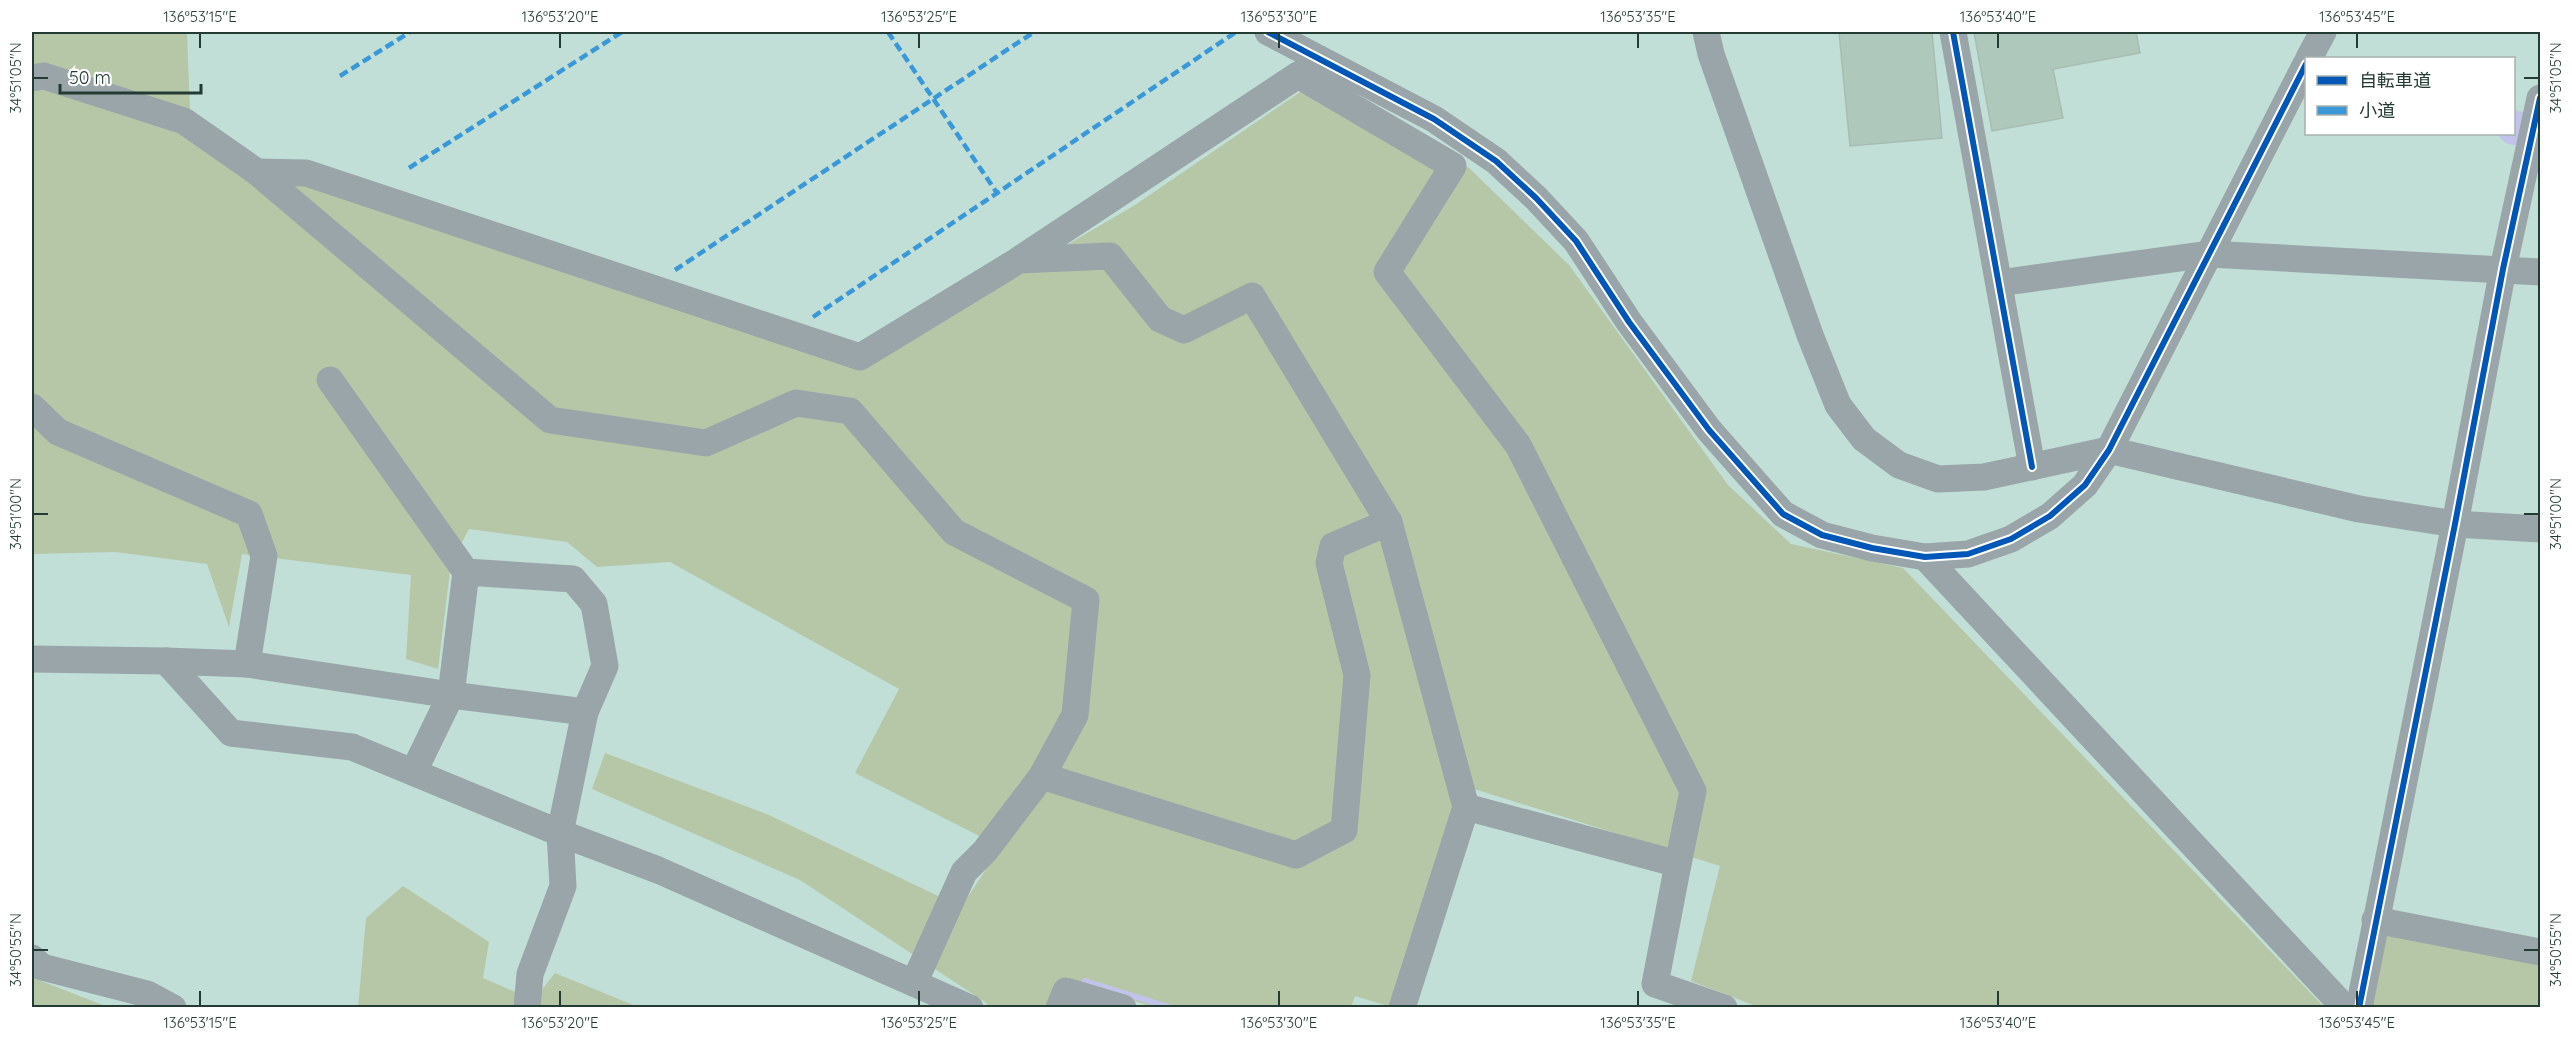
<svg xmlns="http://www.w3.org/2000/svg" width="2572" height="1039" viewBox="0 0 2572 1039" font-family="Quicksand,'Noto Sans JP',sans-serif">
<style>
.green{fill:#b6c7a8}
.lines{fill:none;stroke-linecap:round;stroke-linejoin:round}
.stream{stroke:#c2c3ea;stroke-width:6}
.river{stroke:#c2c3ea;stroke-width:34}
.building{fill:#afc8bc;stroke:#a7bcb2;stroke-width:1.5}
.minor{stroke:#99a5a8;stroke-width:27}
.quiet{stroke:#3b98d8;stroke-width:4.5;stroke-dasharray:9 4.5;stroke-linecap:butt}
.cycleway-casing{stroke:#fff;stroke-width:10}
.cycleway{stroke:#0057b8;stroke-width:6}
.ticks{fill:none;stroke:#243b34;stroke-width:2}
.neatline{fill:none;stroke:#243b34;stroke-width:2}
.ticks-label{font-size:15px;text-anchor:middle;fill:#243b34}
</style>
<rect width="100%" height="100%" fill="#c1dfd6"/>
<!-- green -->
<g class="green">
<path d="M32 32H187L191 137 312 182 859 367 1135 205 1300 92 1469 168 1569 265 1728 485 1791 544 1903 568 2324 1007H1758L1691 981 1720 866 1471 788 1391 1007 1355 996 1351 1007H1152L1067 977 1055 1007H989L985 1002 800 880 592 789 605 753 769 815 961 907 1001 847 855 773 899 689 670 562 597 567 567 542 469 529 451 563 438 669 406 659 411 575 242 554 229 627 207 564 115 552 32 554Z"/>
<path d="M403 886 489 942 483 978 534 1000 555 973 638 1007 358 1008 366 918Z"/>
<path d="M2375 920 2540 952V1007L2359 1008Z"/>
<path d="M32 975 41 981 108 1007H32Z"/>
</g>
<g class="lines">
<!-- stream -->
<path class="stream" d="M1085 981 1172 1008"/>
<!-- river -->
<path class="river" d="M2514 128 2540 131"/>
</g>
<!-- building -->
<g class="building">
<path d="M1839 32H1932L1942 138 1850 146Z"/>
<path d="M1974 32H2136L2140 53 2053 69 2063 118 1992 131Z"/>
</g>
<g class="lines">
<!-- minor -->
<g class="minor">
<path d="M1268 32 1434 119 1496 161 1536 198 1576 241 1629 322 1709 430 1783 514 1822 535 1872 548 1925 557 1968 554 2011 539 2050 516 2085 485 2109 450 2306 64"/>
<path d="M1706 32 1711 54 1810 335 1838 405 1864 439 1899 465 1938 479 1984 477 2109 450 2359 509 2455 524 2540 529"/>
<path d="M1953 32 2032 467"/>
<path d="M2309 58 2323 32"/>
<path d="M32 78 44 76 184 121 257 172 550 420 706 443 796 403 850 411 954 532 1086 600 1075 715 1042 776 985 851 964 872 914 983"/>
<path d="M257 172 306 173 860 357 1019 260 1110 256 1160 319 1184 330 1252 296 1389 522 1466 807 1402 1008"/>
<path d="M1020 259 1298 75 1453 166 1387 272 1518 445 1693 791 1678 864"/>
<path d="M1999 283 2209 254 2540 272"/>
<path d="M330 380 466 572 573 579 594 604 605 666 585 712 560 833 563 886 530 974 527 1008"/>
<path d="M32 407 58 432 249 514 264 556 247 664"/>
<path d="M1925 557 2345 1008"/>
<path d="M32 659 166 661"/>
<path d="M585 712 451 695 247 664 166 661 231 733 352 747 560 833 658 870 970 1008"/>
<path d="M414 771 451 695 466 572"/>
<path d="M1042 776 1296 855 1344 830 1357 675 1329 563 1333 546 1389 522"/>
<path d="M1466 807 1678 864 1655 984 1724 1008"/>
<path d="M2375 920 2540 952"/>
<path d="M32 958 42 967 147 994 173 1008"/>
<path d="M1059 1008 1066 991 1123 1008"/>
<path d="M2359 1008 2455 524 2503 269 2540 98"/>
</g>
<!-- quiet -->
<g class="quiet">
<path d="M888 32 997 193"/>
<path d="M340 76 410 32"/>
<path d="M409 168 622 32"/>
<path d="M675 270 1034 32"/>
<path d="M813 317 1236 32"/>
</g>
<!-- cycleway casing -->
<g class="cycleway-casing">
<g id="cycleway">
<path d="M1268 32 1434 119 1496 161 1536 198 1576 241 1629 322 1709 430 1783 514 1822 535 1872 548 1925 557 1968 554 2011 539 2050 516 2085 485 2109 450 2306 64"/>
<path d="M1953 32 2032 467"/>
<path d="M2359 1008 2455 524 2503 269 2540 98"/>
</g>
</g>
<!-- cycleway -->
<use href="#cycleway" class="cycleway"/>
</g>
<!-- ticks -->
<path class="ticks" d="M200 33V48M560 33V48M919 33V48M1279 33V48M1638 33V48M1998 33V48M2357 33V48M33 78H48M2524 78H2539M33 514H48M2524 514H2539M33 950H48M2524 950H2539M200 991V1006M560 991V1006M919 991V1006M1279 991V1006M1638 991V1006M1998 991V1006M2357 991V1006"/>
<!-- border -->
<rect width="2572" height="1039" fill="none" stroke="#ffffff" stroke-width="66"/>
<!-- legend -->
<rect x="2305" y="57" width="210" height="78" fill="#ffffff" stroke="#a7b1ae" stroke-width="1.5"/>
<rect x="2317" y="76" width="30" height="9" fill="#0057b8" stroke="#a7b1ae" stroke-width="1.5"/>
<text x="2359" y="87" font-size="18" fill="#243b34">自転車道</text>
<rect x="2317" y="106" width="30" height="9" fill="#3b98d8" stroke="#a7b1ae" stroke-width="1.5"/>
<text x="2359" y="117" font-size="18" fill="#243b34">小道</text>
<!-- scale -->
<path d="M60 84v9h141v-9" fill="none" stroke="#243b34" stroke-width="3"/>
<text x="69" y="84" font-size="18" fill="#243b34" stroke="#ffffff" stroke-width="4.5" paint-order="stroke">50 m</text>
<rect x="33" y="33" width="2506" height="973" class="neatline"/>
<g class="ticks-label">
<text x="200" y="22">136°53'15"E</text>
<text x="560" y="22">136°53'20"E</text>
<text x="919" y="22">136°53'25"E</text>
<text x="1279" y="22">136°53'30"E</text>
<text x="1638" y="22">136°53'35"E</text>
<text x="1998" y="22">136°53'40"E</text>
<text x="2357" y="22">136°53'45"E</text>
<text transform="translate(16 78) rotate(-90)" y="5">34°51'05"N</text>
<text transform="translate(2556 78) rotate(-90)" y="5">34°51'05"N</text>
<text transform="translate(16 514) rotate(-90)" y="5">34°51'00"N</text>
<text transform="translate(2556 514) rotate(-90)" y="5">34°51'00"N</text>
<text transform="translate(16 950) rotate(-90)" y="5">34°50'55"N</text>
<text transform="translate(2556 950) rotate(-90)" y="5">34°50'55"N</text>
<text x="200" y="1028">136°53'15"E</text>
<text x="560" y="1028">136°53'20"E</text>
<text x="919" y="1028">136°53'25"E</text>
<text x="1279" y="1028">136°53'30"E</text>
<text x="1638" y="1028">136°53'35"E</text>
<text x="1998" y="1028">136°53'40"E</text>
<text x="2357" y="1028">136°53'45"E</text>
</g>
</svg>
